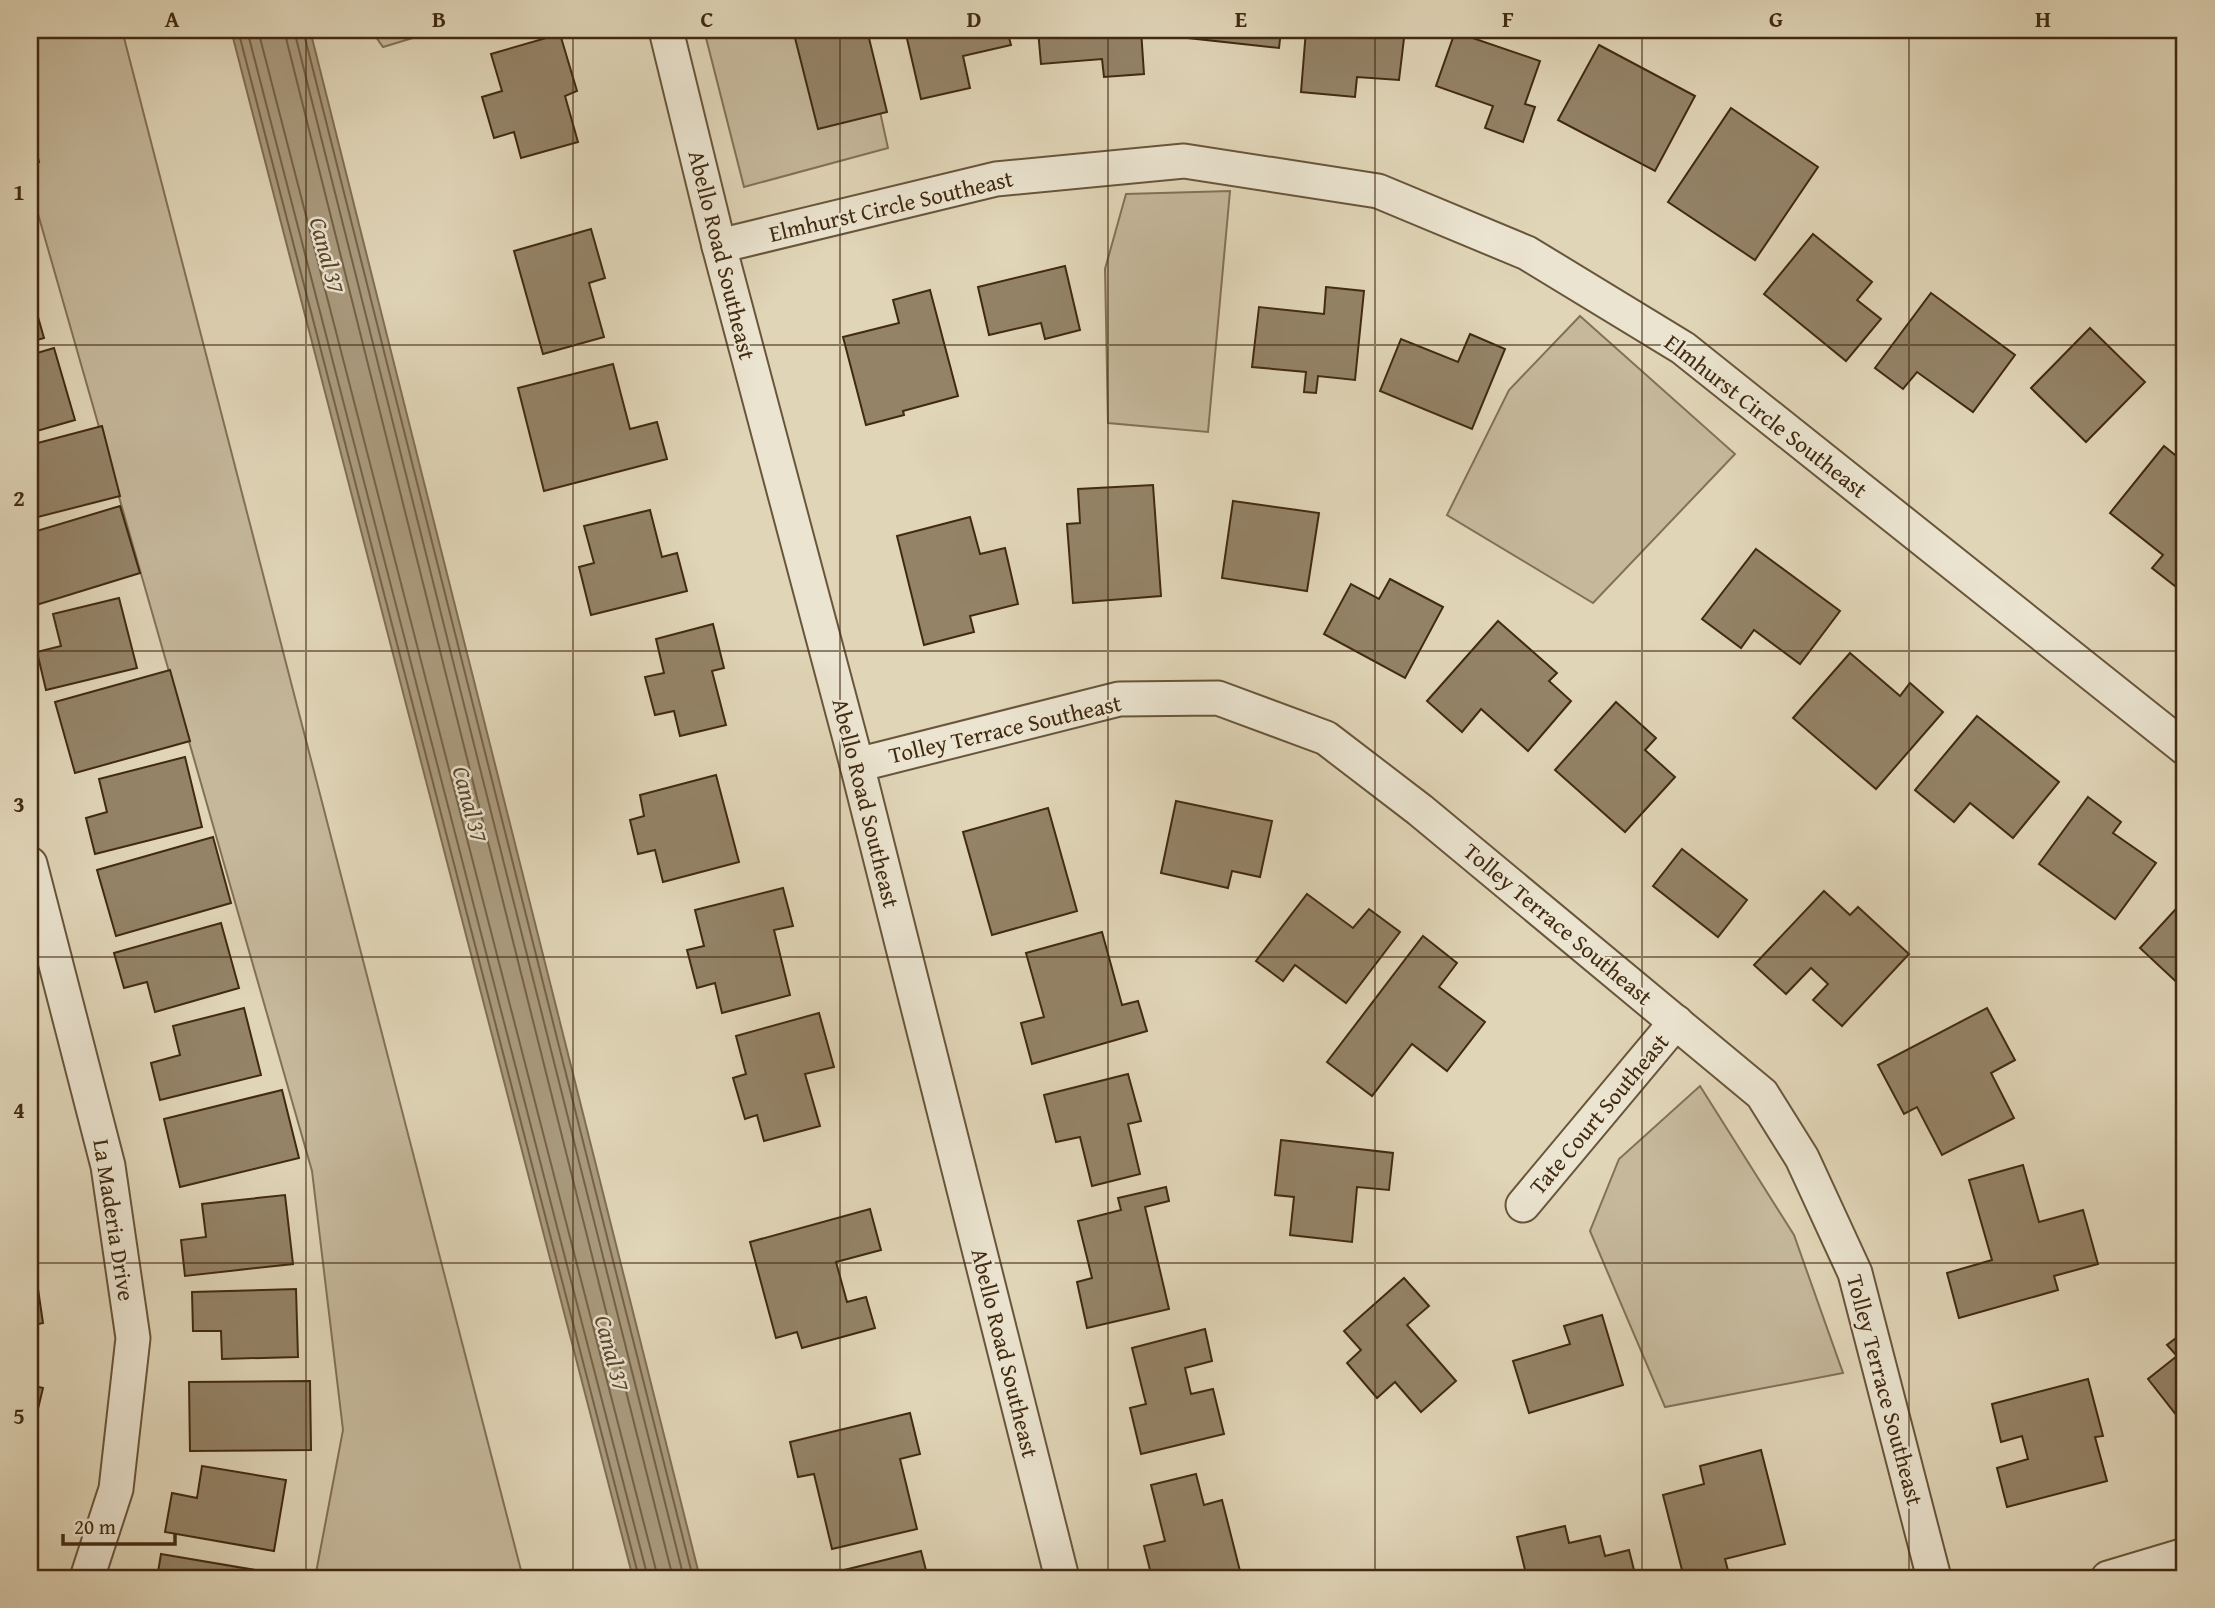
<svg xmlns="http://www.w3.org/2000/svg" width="2215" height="1608" viewBox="0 0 2215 1608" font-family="'Gentium Book Plus',serif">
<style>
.green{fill:#c5b89b;stroke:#837156;stroke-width:2}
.water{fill:#aa9b7e;stroke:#806e52;stroke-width:2}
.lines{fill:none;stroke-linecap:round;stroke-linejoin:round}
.shore{stroke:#766247;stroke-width:2}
.building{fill:#948367;stroke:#412a10;stroke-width:2}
.minor-casing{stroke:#69553a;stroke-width:37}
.minor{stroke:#ebe4d0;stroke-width:33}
.grid{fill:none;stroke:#412a10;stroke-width:2;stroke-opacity:0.55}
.labels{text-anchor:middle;stroke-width:5;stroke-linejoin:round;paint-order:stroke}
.street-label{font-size:23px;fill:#412a10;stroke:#ebe4d0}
.water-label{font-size:24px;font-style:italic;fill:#5b462c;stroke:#ebe4d0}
.neatline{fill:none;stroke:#412a10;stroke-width:2.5}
.grid-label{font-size:23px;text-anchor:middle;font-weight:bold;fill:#412a10}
</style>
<rect width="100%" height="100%" fill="#e0d5b7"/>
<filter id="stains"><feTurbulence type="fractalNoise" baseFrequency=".00286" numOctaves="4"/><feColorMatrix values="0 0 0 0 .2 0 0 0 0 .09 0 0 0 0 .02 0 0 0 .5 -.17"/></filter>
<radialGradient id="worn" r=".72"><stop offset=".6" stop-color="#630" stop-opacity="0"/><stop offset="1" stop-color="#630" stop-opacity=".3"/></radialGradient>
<!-- green -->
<g class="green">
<path d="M30 30H122L523 1578H315L343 1430 312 1171 30 186Z"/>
<path d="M371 30H439L383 47Z"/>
<path d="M704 30H862L888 148 744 187Z"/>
<path d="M1230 191 1208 432 1108 423 1105 269 1126 194Z"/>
<path d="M1580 316 1735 454 1593 603 1447 515 1509 390Z"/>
<path d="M1700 1086 1794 1235 1843 1373 1665 1407 1590 1231 1619 1159Z"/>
</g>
<!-- water -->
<path class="water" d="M231 30H310L700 1578H633Z"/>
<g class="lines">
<!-- shore -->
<g class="shore">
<path d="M238 30 639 1578"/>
<path d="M247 30 648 1578"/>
<path d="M258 30 658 1578"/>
<path d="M284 30 673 1578"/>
<path d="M294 30 684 1578"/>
<path d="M303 30 693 1578"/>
</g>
</g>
<!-- building -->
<g class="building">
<path d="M793 30H867L887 112 818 129Z"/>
<path d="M905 30H1007L1011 45 963 56 970 88 921 99Z"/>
<path d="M1038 30H1141L1144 74 1104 77 1102 59 1041 64Z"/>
<path d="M1171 30H1281L1279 48 1170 36Z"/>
<path d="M1306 30H1405L1399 80 1357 77 1355 97 1301 92Z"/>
<path d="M1455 32 1540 61 1525 104 1535 107 1523 142 1485 128 1493 106 1436 86Z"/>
<path d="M560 34 577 91 565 96 578 142 521 158 514 132 494 138 482 97 502 91 491 54Z"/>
<path d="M1599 45 1695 96 1655 171 1558 120Z"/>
<path d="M1731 108 1818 167 1755 260 1668 202Z"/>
<path d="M30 126 39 162 30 164Z"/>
<path d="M591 229 605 278 589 283 604 337 543 354 514 251Z"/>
<path d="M1813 234 1872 282 1857 300 1881 319 1846 361 1764 294Z"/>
<path d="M1065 266 1080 330 1045 339 1041 323 989 335 978 287Z"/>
<path d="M1326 287 1364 291 1355 380 1318 376 1316 393 1304 392 1306 372 1252 367 1259 307 1324 314Z"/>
<path d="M30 289 44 338 30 342Z"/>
<path d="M930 290 958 396 903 411 904 415 866 425 843 337 899 323 893 300Z"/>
<path d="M1931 293 2015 355 1973 412 1917 372 1903 389 1875 368Z"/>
<path d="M2090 328 2145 382 2086 442 2031 388Z"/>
<path d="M1470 334 1505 349 1472 429 1380 391 1401 339 1458 362Z"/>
<path d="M54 348 75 420 30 433V355Z"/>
<path d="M613 364 630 429 657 422 667 459 544 491 518 388Z"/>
<path d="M102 426 120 496 30 519V445Z"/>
<path d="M2164 446 2185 463V594L2152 568 2163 555 2110 513Z"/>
<path d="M1153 485 1161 596 1073 603 1067 524 1080 523 1078 489Z"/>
<path d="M1233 501 1319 513 1307 591 1222 578Z"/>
<path d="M120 506 140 573 33 606 30 596V533Z"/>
<path d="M650 510 662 557 677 553 687 591 591 615 579 567 594 563 584 526Z"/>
<path d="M970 517 980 554 1005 548 1018 604 970 616 974 632 924 645 897 536Z"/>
<path d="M1756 549 1840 611 1800 664 1754 630 1741 648 1702 619Z"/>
<path d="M1390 579 1443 607 1405 678 1324 634 1351 584 1379 599Z"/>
<path d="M119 598 137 668 46 690 37 652 61 646 53 614Z"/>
<path d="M1498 621 1557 673 1549 681 1571 701 1528 751 1481 709 1462 732 1427 701Z"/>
<path d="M713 624 724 668 712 671 726 725 680 736 674 711 655 715 645 677 664 673 656 639Z"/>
<path d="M1850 653 1900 696 1910 683 1943 712 1876 789 1793 718Z"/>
<path d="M170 670 190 741 75 773 55 702Z"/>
<path d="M1616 702 1656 738 1645 750 1675 777 1625 832 1555 770Z"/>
<path d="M1977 716 2059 782 2013 838 1970 803 1954 822 1915 790Z"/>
<path d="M185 757 202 827 95 854 86 818 107 812 99 779Z"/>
<path d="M716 775 739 862 663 882 655 850 638 854 630 820 644 816 640 795Z"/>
<path d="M2088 797 2121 822 2113 833 2156 863 2115 919 2039 864Z"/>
<path d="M1176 801 1272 821 1260 877 1232 871 1228 888 1161 873Z"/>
<path d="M1048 808 1077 911 992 935 963 832Z"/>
<path d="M213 837 231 903 116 936 97 870Z"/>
<path d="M1682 849 1747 900 1718 937 1653 886Z"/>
<path d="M783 888 793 926 774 930 790 995 722 1013 715 983 697 988 687 950 704 946 695 910Z"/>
<path d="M1824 891 1850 915 1858 907 1909 954 1842 1026 1813 1000 1828 984 1811 968 1786 994 1754 965Z"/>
<path d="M1307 894 1353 928 1369 909 1400 932 1346 1003 1295 965 1283 981 1256 961Z"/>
<path d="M2185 899V990L2140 948Z"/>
<path d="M221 923 239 988 155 1012 147 982 124 988 114 953Z"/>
<path d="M1102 932 1122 1005 1138 1001 1147 1031 1032 1064 1021 1023 1044 1017 1026 953Z"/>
<path d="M1423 936 1457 963 1439 987 1485 1022 1447 1071 1412 1044 1372 1096 1327 1062Z"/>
<path d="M244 1008 261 1075 160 1100 151 1063 180 1055 173 1026Z"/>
<path d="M1987 1008 2015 1060 1991 1073 2014 1118 1942 1155 1917 1107 1904 1114 1878 1065Z"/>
<path d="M819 1013 834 1067 805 1074 820 1126 764 1141 757 1115 745 1119 733 1078 746 1074 736 1036Z"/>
<path d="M1128 1074 1141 1121 1128 1124 1140 1174 1092 1186 1080 1137 1056 1142 1044 1095Z"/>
<path d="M282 1090 299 1158 180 1187 164 1119Z"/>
<path d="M1281 1140 1393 1153 1389 1190 1357 1187 1352 1242 1290 1235 1294 1197 1275 1195Z"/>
<path d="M2023 1165 2039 1222 2083 1210 2098 1264 2054 1276 2058 1290 1959 1318 1947 1273 1992 1260 1969 1180Z"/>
<path d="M1166 1187 1169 1201 1145 1207 1169 1309 1087 1328 1077 1282 1092 1278 1078 1221 1121 1210 1118 1198Z"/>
<path d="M285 1195 293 1264 185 1276 181 1240 206 1237 202 1204Z"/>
<path d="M870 1209 881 1250 836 1262 847 1302 866 1297 875 1328 802 1348 797 1332 776 1338 750 1242Z"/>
<path d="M30 1255H33L43 1323 30 1326Z"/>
<path d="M1404 1278 1429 1306 1407 1325 1456 1381 1421 1412 1395 1382 1377 1398 1347 1363 1361 1350 1344 1331Z"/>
<path d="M296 1289 298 1357 222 1359 221 1331H193L192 1292Z"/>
<path d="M1602 1315 1623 1385 1529 1413 1513 1361 1570 1344 1564 1326Z"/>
<path d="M1205 1329 1212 1361 1185 1368 1191 1394 1213 1389 1224 1434 1141 1454 1130 1408 1146 1404 1132 1348Z"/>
<path d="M2185 1331V1426L2148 1379 2177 1356 2167 1345Z"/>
<path d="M2088 1379 2103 1436 2095 1437 2107 1481 2007 1507 1997 1468 2028 1459 2022 1436 2001 1442 1992 1404Z"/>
<path d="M310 1381 311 1450 190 1451 189 1382Z"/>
<path d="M30 1385 43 1388 30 1442Z"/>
<path d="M910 1413 920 1454 900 1459 917 1529 832 1549 814 1474 798 1477 790 1442Z"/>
<path d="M1761 1450 1785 1544 1725 1559 1730 1578H1684L1663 1495 1704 1484 1700 1466Z"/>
<path d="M202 1466 286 1480 274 1551 165 1532 172 1493 197 1498Z"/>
<path d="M1196 1474 1204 1505 1222 1500 1240 1571 1210 1578H1152L1144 1546 1165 1541 1151 1485Z"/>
<path d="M1565 1526 1569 1543 1600 1536 1605 1556 1629 1550 1636 1578H1527L1517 1537Z"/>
<path d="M921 1551 928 1578H842L840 1571Z"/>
<path d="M161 1554 267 1572 266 1578H157Z"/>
<path d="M1454 1570 1456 1578H1421Z"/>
</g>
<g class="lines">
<!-- minor casing -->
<g class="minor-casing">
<g id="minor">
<path d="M666 30 719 246 857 765 1062 1578"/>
<path d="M719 246 996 179 1184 161 1378 191 1527 253 1683 348 2185 748"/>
<path d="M857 765 1119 699 1218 698 1326 738 1420 810 1762 1094 1802 1158 1855 1273 1934 1578"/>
<path d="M30 864 108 1166 133 1338 116 1489 87 1578"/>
<path d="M1523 1205 1676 1022"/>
<path d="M2108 1578 2185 1555"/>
</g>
</g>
<!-- minor -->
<use href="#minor" class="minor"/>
</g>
<!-- grid -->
<path class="grid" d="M306 30V1578M573 30V1578M840 30V1578M1108 30V1578M1375 30V1578M1642 30V1578M1909 30V1578M30 345H2185M30 651H2185M30 957H2185M30 1263H2185"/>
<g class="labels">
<!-- street labels -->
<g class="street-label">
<text transform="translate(891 206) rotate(-13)" y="8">Elmhurst Circle Southeast</text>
<text transform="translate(722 255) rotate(76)" y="8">Abello Road Southeast</text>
<text transform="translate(1766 416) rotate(38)" y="8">Elmhurst Circle Southeast</text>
<text transform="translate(1005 729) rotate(-13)" y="8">Tolley Terrace Southeast</text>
<text transform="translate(866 803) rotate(76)" y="8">Abello Road Southeast</text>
<text transform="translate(1558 924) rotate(40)" y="8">Tolley Terrace Southeast</text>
<text transform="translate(1599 1114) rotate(-50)" y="8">Tate Court Southeast</text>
<text transform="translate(114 1220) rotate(81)" y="8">La Maderia Drive</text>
<text transform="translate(1005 1353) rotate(76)" y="8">Abello Road Southeast</text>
<text transform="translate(1885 1390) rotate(75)" y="8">Tolley Terrace Southeast</text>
</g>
<!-- water labels -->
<g class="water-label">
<text transform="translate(327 255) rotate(75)" y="8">Canal 37</text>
<text transform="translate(470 804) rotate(75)" y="8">Canal 37</text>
<text transform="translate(612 1353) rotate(75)" y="8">Canal 37</text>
</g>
</g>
<!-- margin -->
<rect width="2215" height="1608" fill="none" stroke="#e0d5b7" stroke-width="77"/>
<!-- scale -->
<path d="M63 1534v10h112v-10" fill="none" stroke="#412a10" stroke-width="3.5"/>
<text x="74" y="1534" font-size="21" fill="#412a10" stroke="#ebe4d0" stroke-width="5" paint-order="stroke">20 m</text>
<rect x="38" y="38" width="2138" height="1532" class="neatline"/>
<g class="grid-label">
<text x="172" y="27">A</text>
<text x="439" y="27">B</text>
<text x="707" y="27">C</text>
<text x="974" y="27">D</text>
<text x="1241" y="27">E</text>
<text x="1508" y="27">F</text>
<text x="1776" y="27">G</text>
<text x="2043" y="27">H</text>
<text x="19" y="200">1</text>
<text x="19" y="506">2</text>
<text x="19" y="812">3</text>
<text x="19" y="1118">4</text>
<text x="19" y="1424">5</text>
</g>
<rect width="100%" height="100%" filter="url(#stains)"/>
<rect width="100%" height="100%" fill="url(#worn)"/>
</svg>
